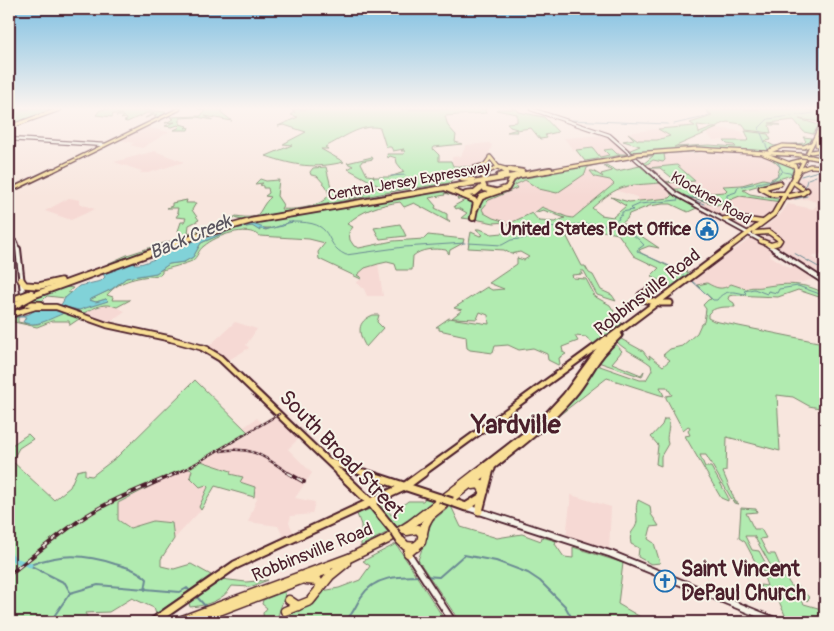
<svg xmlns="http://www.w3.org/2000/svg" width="834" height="631" viewBox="0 0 834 631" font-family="Pangolin,sans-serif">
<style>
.built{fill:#f6d9d4}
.green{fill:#b1ebb0;stroke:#7e856e}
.water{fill:#81d2d8;stroke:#6b8a93}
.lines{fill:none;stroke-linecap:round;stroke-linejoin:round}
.stream-far1{stroke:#6b8a93;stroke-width:1}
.stream{stroke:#6b8a93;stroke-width:2}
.river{stroke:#81d2d8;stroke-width:5}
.secondary-far3-casing{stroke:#4a1f2b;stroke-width:5}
.secondary-far2-casing{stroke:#4a1f2b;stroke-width:6}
.secondary-far1-casing{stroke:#4a1f2b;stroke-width:8}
.secondary-casing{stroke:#4a1f2b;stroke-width:9}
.primary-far4-casing{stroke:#4a1f2b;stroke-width:5}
.primary-far3-casing{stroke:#4a1f2b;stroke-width:6}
.primary-far2-casing{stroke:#4a1f2b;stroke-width:8}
.primary-far1-casing{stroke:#4a1f2b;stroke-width:9}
.primary-casing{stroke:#4a1f2b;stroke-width:11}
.trunk-far4-casing{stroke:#4a1f2b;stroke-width:5.5}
.trunk-far3-casing{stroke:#4a1f2b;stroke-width:7}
.trunk-far2-casing{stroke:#4a1f2b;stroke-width:9}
.trunk-far1-casing{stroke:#4a1f2b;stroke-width:10}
.trunk-casing{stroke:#4a1f2b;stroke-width:11}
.motorway-far2-casing{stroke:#4a1f2b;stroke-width:5.5}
.motorway-far1-casing{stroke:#4a1f2b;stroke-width:8}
.motorway-casing{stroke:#4a1f2b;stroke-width:9}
.secondary-far3{stroke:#f7f3e8;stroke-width:2.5}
.secondary-far2{stroke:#f7f3e8;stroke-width:3}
.secondary-far1{stroke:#f7f3e8;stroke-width:4}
.secondary{stroke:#f7f3e8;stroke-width:5.5}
.primary-far4{stroke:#f9df96;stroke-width:2.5}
.primary-far3{stroke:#f9df96;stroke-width:3}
.primary-far2{stroke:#f9df96;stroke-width:4.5}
.primary-far1{stroke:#f9df96;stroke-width:5}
.primary{stroke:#f9df96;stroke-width:7}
.trunk-far4{stroke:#f9df96;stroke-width:3}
.trunk-far3{stroke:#f9df96;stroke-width:4}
.trunk-far2{stroke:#f9df96;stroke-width:5}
.trunk-far1{stroke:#f9df96;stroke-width:6}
.trunk{stroke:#f9df96;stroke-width:8}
.motorway-far2{stroke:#f9df96;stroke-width:3}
.motorway-far1{stroke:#f9df96;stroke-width:4.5}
.motorway{stroke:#f9df96;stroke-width:5.5}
.rail-far1-casing{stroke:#4a1f2b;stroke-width:2.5}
.rail-casing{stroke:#4a1f2b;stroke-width:4}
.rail-far1{stroke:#f7f3e8;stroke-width:1;stroke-dasharray:2.5;stroke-linecap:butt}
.rail{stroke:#f7f3e8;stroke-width:2;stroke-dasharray:5.5;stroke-linecap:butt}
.primary-bridge-casing{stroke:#4a1f2b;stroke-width:11;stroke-linecap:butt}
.motorway-bridge-far1-casing{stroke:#4a1f2b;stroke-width:5.5;stroke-linecap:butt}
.motorway-bridge-casing{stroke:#4a1f2b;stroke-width:9;stroke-linecap:butt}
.primary-bridge{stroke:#f9df96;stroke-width:7}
.motorway-bridge-far1{stroke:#f9df96;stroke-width:3}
.motorway-bridge{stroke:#f9df96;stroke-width:5.5}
.labels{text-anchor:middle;stroke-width:4;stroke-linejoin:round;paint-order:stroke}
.far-street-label{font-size:15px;fill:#4a1f2b;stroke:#f7f3e8}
.poi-label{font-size:18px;font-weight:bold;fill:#4a1f2b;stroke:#f7f3e8;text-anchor:end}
.street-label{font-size:18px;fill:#4a1f2b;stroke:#f7f3e8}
.water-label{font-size:19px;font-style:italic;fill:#5a555f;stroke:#f7f3e8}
.near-street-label{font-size:21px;fill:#4a1f2b;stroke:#f7f3e8}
.near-poi-label{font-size:21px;font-weight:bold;fill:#4a1f2b;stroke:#f7f3e8;text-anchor:start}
.near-district-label{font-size:26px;font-weight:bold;fill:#4a1f2b;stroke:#f7f3e8}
</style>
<rect width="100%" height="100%" fill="#f8e6de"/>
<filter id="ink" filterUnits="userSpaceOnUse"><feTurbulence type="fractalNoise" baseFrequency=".02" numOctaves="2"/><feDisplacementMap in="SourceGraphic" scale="10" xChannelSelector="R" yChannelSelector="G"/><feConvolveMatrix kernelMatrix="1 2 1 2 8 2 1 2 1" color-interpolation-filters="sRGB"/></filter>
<g filter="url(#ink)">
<!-- built -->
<g class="built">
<path d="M687 125 697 126 699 133 681 140 636 141 626 133Z"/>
<path d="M145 127 169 132 142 148 130 145 134 143 119 140Z"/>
<path d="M717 128 741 131 746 139 740 141 713 140 706 133Z"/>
<path d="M606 135 628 153 617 154 612 149 604 150 609 156 600 157 595 150 588 148 573 150 564 138Z"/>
<path d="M489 143 492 145 486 163 473 167 453 166 452 157 461 156 466 145Z"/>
<path d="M155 151 184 162 148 173H140L142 171 114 162Z"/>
<path d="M712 152 765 155 778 164 780 167 779 172 772 179H763L742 185H727L723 186 727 190 725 192 711 193 684 187 672 189 665 183 695 180 677 165 648 168 645 165 653 160 657 162 663 154Z"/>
<path d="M586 170 590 171 595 177 611 180 615 184 573 218 567 217 542 207 508 224 475 222 476 211 485 198 514 184 528 178 556 192Z"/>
<path d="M825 171V253L811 257 825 265V279L756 234 780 215 788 204 813 209 817 205 816 202 807 199 789 200 801 176 807 179Z"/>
<path d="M660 183 668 189 671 198 638 201 637 197 615 190 628 185Z"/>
<path d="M736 196H745L756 199 781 202 773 213 748 231 685 198 697 199 717 205 727 202Z"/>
<path d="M69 198 80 200V204L95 209 71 220 45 211Z"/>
<path d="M751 238 778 252 769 255 790 268 799 266 818 278 794 284 768 285 760 288 750 287 746 289 731 284 723 288H717L707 283 697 285 691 282Z"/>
<path d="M378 264 383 296H367L364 289 356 283 362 278 357 275 365 268Z"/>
<path d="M109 304 125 311 108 323 83 314 96 307Z"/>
<path d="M235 322 257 329 246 345 249 348 227 361 208 347Z"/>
<path d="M276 416 299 438 288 449 312 473 295 498 315 502 312 514 291 516 289 523 296 537 286 542 278 526 248 522 257 498 254 497 255 487 240 482 229 474 231 471 200 461 249 433 244 427 257 418 263 424Z"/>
<path d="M186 468 192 470 208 487 199 506 201 510 174 539 172 523 153 521 130 528 118 520V503Z"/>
<path d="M571 495 611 507 609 551 566 537Z"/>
</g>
<!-- green -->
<g class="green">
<path d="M13 109H53L9 125V121L16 115 9 114 15 112Z"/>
<path d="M108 109H145L144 110 166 112 161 117H154L157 114 145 118 154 113H147L127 122 124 121 127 120 126 118 121 119 124 116H116L122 114H113L112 117 96 115 100 110Z"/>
<path d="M198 109H223L221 110 222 113 232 121 205 116 213 120 197 117 180 118V124L187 126 185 128 189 127 188 130H174L180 127 178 125 172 127 165 126 175 122 165 123 174 119 170 117 201 116 205 110Z"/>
<path d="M297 109H485L486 113 445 116 448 126 456 135 455 142 462 144 434 147 433 149 439 155V161H451L453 166 473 167 486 163 459 173 449 183 396 191 242 220 233 218 236 216C265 221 256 210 271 197L265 196 269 193 268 188H263V186L260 185 263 183 255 184 260 179 266 181 279 180 277 196 283 205 281 209C294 210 320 208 329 195L326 186 317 176 311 175 310 172 313 168 326 167 331 187 338 195V199L358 197 379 186 348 169 353 166 347 163 372 157 373 159 362 161 361 163 367 175 374 176 373 177H390L404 172 397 163 396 158 390 156 388 158 387 154H404L405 151H401L404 149 393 151 391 147H386L380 128C361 123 342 139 325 147L328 149H321L344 162C313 169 296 166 266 156L292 145 283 144 306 132 284 125 278 126 298 117 291 115 295 112 292 111Z"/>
<path d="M497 109H517L519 112 544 117 558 132 545 135 547 138 540 139 531 128 516 130 517 132H507L517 129 510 127 507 123 517 122V114L496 110Z"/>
<path d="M707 109H805L812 111H825V115L820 122 799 119 819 125 813 134 804 132 794 120 769 123 781 125H769L771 133 746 130 743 124 727 122 715 127 697 125 699 133 712 128H717L674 147 709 145 736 147 734 145 727 144 724 141H747L749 139 745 131 768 134 771 140 765 141 774 146 804 143 806 141 803 137 812 138 806 150 788 145 769 151 684 148 632 153 628 151 640 146 623 141 634 139 628 133 638 140H657L670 136 658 129 695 126 690 123 712 116Z"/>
<path d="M593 148 600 157 609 155 604 150 612 149 617 154H628L585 161 576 150Z"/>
<path d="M689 151 782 155 778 157 794 167 795 171 792 175 775 180 771 179 777 176 780 167C777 163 769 157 765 155 750 148 683 152 664 154L665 160 663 162 653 160 646 165 643 164 653 156H636Z"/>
<path d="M632 157 591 166 587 168 585 174 557 193 539 189 525 180 515 185 517 188 487 201 488 202 482 209 484 213 493 218 506 222 494 223 475 219 480 199 504 190 516 177Z"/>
<path d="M606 165 617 171 640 166 660 183C625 186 620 183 592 208L601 215 613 217 626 206 611 197 629 202 670 198 672 196 668 189 697 208 688 212 671 204H663L649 206 629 214 627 219 622 223 659 248 649 246 639 250 641 253 678 271 681 268 690 274 672 287 651 276 659 268 634 256 618 234 588 228 585 230H571L567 237 582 266H585L589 273 593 275 601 290 612 295 616 301 597 295 584 271H581L583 274 572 275 573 278 586 279 594 294 592 295 610 305 622 324C613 331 600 338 595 345L586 337 575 336 578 341 562 347 563 352 566 354 559 358 560 364 558 365 548 360 547 354 533 348 519 350 508 345 495 346 493 353 470 350 467 348 466 336 439 330V327H436L449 318 489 324 488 315 480 312 477 319 452 318 462 310 454 308 487 287 492 290 504 289 489 283 517 264V258L524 260 529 257 520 252 511 254 504 250 468 248 471 232 480 236 483 235 476 229H480L492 234 503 233 506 231 513 230 508 224 532 213 539 221 555 222 565 218 543 210 534 213 542 207 567 217 573 218 614 184 610 180 595 177 590 171H593L603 177 601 174 612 171 603 166Z"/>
<path d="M677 165 695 181 665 183 664 182 676 181 660 168H648Z"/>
<path d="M763 179 774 181 743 190 750 194 778 199 781 202 740 196 717 205 697 199 685 198 672 189H681L683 187 711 193 725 192 727 190 723 186 742 185Z"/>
<path d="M457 187V191L474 202 470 219 461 218 467 213 458 208 456 209 454 206 465 200 457 199 459 197 444 193 445 195 429 198 436 206 435 208 447 214V219L450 221 449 222 414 203 404 207 400 202C380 205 362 210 347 224L353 227 349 232 350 240 354 246 359 248 393 241 424 239 428 235 464 239 463 243 450 250 449 254 446 250C434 248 421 249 413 256L412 270H397L395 264 387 262 378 264 365 268 357 275 362 278 361 279 319 259 318 252 325 243 309 239 260 236C246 225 217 235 204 246 198 250 198 257 192 261 188 263 167 269 162 270V273L160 275C140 277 120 279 107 295L113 297 112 300H130L117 307C104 302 96 307 84 313L65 307 79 310 107 301 106 299 96 302 89 300 112 289 126 278 156 273 169 264 184 262 193 257 201 243 233 229 252 226 266 230 270 228H258L255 225 235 227Z"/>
<path d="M187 200 186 203H196L192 210 199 220 189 225 188 233 218 226 107 264 127 255 183 237 184 235 178 231 181 222H184L186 218 176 217 179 213 177 212 178 208H167L172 206V203Z"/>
<path d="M400 224 406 236 380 239 374 228Z"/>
<path d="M70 283 67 287 73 288 68 292 72 293 65 298 47 296 41 302 27 299Z"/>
<path d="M707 283C716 288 722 291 731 284L746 289C752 286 756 288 762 287 783 283 806 282 825 294V299L798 290 778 297 733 295 729 296 728 299 734 303 735 307C726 307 714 306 708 314V318L714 321 823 343 825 347V409L809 406 793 397 777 395 780 451 727 437 726 471 723 472 735 501 739 504 734 503 706 455H700L705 467H711L728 497V501L721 498 685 436 690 435 688 431 690 427 688 426 683 430 666 398V396L672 395 667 387H660L664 396 660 395 607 378 557 417 578 393 597 365 640 380H646L652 370 651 365C640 356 627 352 617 342L622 334 624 335 621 339 643 351 649 359H650L649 355 663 366 670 360 663 355 670 349 682 346 697 333 701 324 704 322 706 309 703 305 708 300 711 299 697 285Z"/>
<path d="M36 308 18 315V322L28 324H38L63 312 86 321 79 319 70 325 69 321H52L37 327 14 322 9 323V315Z"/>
<path d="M373 315H379L377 322 383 328 366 347C358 333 356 322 373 315Z"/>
<path d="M614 342 622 351 612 363 641 375 644 371 642 377 598 362Z"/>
<path d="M195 380 249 433 201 461 231 471 230 474 243 477 240 482 255 487 254 497 215 486 201 510 199 507 208 487 206 485 200 487 190 477 192 470 186 468 118 503V520L130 528 153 521 172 523 174 539 161 559V566L174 569 191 564 211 575 156 614 154 608 132 598 109 612 85 613 90 622H9V447L28 434 33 439 19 448 12 461 54 500 70 487 77 471 85 469V475L92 476 117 457Z"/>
<path d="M664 419H668C671 428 665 435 668 444L661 456V466L656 464 658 445 651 437 662 425Z"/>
<path d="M425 498 435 501 397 527 379 505 384 502 391 515 408 501H423Z"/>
<path d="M638 500 650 506 651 514 659 526 651 527 648 539 654 543 660 563 651 564 638 557 639 548 631 544C628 529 636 532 637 521 637 512 635 508 638 500Z"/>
<path d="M451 506 461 527 497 538 522 534 541 541 542 537 556 541 555 544 564 557 573 558V547L623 563 618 604 649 622H460L418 560 432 521Z"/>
<path d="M741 508 756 509 757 512 746 513 754 529H761L766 538 760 539 768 554H775L783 573H775L754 536H745L752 550 759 551 771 573 760 571 745 542 739 538Z"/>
<path d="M370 509 388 532 361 546V525L357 514Z"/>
<path d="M396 544 446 622H286L289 612 316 602 322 591 339 588 360 580 370 566 363 561Z"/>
<path d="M764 577 786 578 792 587 797 586 810 598 807 601 800 595 798 596 804 604 825 610V622H788L778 599 762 592 760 585 767 586Z"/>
<path d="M221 579 246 582 268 580 250 587 232 586C224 600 206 606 190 607L189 603Z"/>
<path d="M286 591 276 622H264L263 613 267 608 262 604 263 600Z"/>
</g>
<!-- water -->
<path class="water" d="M288 222H293C281 224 272 231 259 229L260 231 252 226 233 229 201 243 193 257 184 262 169 264 156 273 126 278 112 289 89 300 96 302 106 299 108 301 79 310 65 307 60 310 63 312 62 314C49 319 36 328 23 322L26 317H18L29 314 37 309H54L61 305 65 298 79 286 101 281 105 277 103 274 104 271 128 262C139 267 145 262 155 259 159 250 168 247 177 248L180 244 235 227 252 224 267 229 283 226Z"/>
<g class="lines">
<!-- stream-far1 -->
<g class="stream-far1">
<path d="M409 110 416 109"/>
<path d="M569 120 668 124"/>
<path d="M674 124 710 116 706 109"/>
<path d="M760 132 759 128 768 119 815 113"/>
<path d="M761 133 768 150"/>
<path d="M777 161 783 172"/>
<path d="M784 172 794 174"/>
<path d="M391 176 405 175"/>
<path d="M801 176 825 169"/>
<path d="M808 179 816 176"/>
<path d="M773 180 782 172"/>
<path d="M805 187 807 180"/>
<path d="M680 195C695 198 713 204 727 200V195L736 192 738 187 772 180"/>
<path d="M795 199 807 196"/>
<path d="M696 201 704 204"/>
<path d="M292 222C339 221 320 243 346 255L404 247 465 243"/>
<path d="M607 225 619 219 618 217 622 215V212L633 210 631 208 640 204 678 200 677 196"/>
<path d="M468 243 502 245 511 240 527 238C534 228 544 229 555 227 585 223 622 219 644 245L637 250 638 252 674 268 686 277"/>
<path d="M794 253 822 269"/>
<path d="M692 281 713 300H717C724 290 733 291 744 294L746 293 744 291 754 289 767 294 768 291 777 293 779 289 798 286 825 296"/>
<path d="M9 318 19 317"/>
</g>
<!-- stream -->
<g class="stream">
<path d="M30 565C60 553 85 554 115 564 127 567 138 570 147 579L145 590"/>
<path d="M31 566 65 583 70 592"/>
<path d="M425 576 439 577 464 555 496 561 528 573 540 581 565 606 574 622"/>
<path d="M70 593 98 585 180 592 187 588 191 592"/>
<path d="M196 596 207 608"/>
<path d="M211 619 214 622"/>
<path d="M50 622 70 593"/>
<path d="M343 622C353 615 355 607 361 597 374 576 399 576 421 576"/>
</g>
<!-- river -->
<path class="river" d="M9 554 15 560 30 565"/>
<!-- secondary-far3 casing -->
<g class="secondary-far3-casing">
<g id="secondary-far3">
<path d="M531 109 609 135 651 172"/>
<path d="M9 139 105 145"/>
</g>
</g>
<!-- secondary-far2 casing -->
<g class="secondary-far2-casing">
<g id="secondary-far2">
<path d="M649 170 676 194 762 241"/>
<path d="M9 238 15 242 18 250"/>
<path d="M768 245 776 250"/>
</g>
</g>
<!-- secondary-far1 casing -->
<g class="secondary-far1-casing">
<g id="secondary-far1">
<path d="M18 249 23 293"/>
<path d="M774 249 825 282"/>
</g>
</g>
<!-- secondary casing -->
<g class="secondary-casing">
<g id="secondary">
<path d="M466 507 611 554 778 622"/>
<path d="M408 553 453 622"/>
</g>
</g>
<!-- primary-far4 casing -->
<g class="primary-far4-casing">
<path id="primary-far4" d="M50 172 179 109"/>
</g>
<!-- primary-far3 casing -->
<g class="primary-far3-casing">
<path id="primary-far3" d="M9 191 53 170"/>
</g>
<!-- primary-far2 casing -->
<g class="primary-far2-casing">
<g id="primary-far2">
<path d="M9 303 41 304"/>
<path d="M9 315 35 307H56L107 325 172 339"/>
<path d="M171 339 207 349"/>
<path d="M593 349 596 347"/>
</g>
</g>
<!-- primary-far1 casing -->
<g class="primary-far1-casing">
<g id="primary-far1">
<path d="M203 348 220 358 341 474"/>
<path d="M330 462 368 474"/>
<path d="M421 474 594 348"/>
<path d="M488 474 492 469"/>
</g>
</g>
<!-- primary casing -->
<g class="primary-casing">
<g id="primary">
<path d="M340 473 371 503 394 531"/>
<path d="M364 473 440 498"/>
<path d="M452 502 466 507 482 497"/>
<path d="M479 511 489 473"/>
<path d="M153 622 235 565 404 487 423 473"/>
</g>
</g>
<!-- trunk-far4 casing -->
<g class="trunk-far4-casing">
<path id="trunk-far4" d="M798 172 825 118"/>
</g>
<!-- trunk-far3 casing -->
<g class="trunk-far3-casing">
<g id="trunk-far3">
<path d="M780 183 761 188 772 194H786"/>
<path d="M795 183 802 188"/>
<path d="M789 196 803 193 807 190"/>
<path d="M724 219 734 218 762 222"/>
<path d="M755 233 769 232 780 240 778 243 771 245 761 241"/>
<path d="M726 250 774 214 799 170"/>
</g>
</g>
<!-- trunk-far2 casing -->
<g class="trunk-far2-casing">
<g id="trunk-far2">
<path d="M646 292 641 295 642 299 655 302"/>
<path d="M660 303H670"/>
<path d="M596 347 606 339"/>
<path d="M600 349 611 337 728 249"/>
<path d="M605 349 619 335"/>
</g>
</g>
<!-- trunk-far1 casing -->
<g class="trunk-far1-casing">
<g id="trunk-far1">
<path d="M475 474 541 423 566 396 601 348"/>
<path d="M482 474C514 449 545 426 572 395 585 381 592 362 606 348"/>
</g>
</g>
<!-- trunk casing -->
<g class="trunk-casing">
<g id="trunk">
<path d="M473 485 480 484 484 491"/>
<path d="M429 516 483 473"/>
<path d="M407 531 418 529 423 535"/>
<path d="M400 540 406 546 416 547"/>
<path d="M408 553 421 542 425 524 430 515"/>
<path d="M306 580 318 581 320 585 319 590"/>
<path d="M289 600 298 606"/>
<path d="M285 611 310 601 330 576 346 563"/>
<path d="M160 617V622"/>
<path d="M177 622 349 558 386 540 410 525 477 473"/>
<path d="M190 622 327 570"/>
</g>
</g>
<!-- motorway-far2 casing -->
<g class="motorway-far2-casing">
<g id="motorway-far2">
<path d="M9 127 60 109"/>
<path d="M817 138V145L825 149"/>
<path d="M770 151 783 146 804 147 811 144"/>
<path d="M811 152 823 150"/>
<path d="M634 154 697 149 802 155"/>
<path d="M764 154 795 166 796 172"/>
<path d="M490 157 498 167 516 172"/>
<path d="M811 157 825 160"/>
<path d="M791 163 803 160"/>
<path d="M474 168 485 165 490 158"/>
<path d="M802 169 810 166 825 167"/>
<path d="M466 172H481"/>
<path d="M487 172 498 167 506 172"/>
<path d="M543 172 629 157"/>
</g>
</g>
<!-- motorway-far1 casing -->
<g class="motorway-far1-casing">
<g id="motorway-far1">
<path d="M473 170 460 175 462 179 473 180"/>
<path d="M474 170 482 172 484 177 488 170"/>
<path d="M509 170 522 172"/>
<path d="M795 175 797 170"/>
<path d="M499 176 506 174 505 170"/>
<path d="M483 184 485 189 494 191"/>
<path d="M447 189 474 200 476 203 473 218"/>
<path d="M466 194 475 193 481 188"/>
<path d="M475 209 481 197 507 188 512 179 517 176"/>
<path d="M157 250 194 237 251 221 550 170"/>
</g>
</g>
<!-- motorway casing -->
<g class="motorway-casing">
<g id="motorway">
<path d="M21 280 25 285 39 286 61 281"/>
<path d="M31 296 161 249"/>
</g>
</g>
<!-- secondary-far3 -->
<use href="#secondary-far3" class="secondary-far3"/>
<!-- secondary-far2 -->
<use href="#secondary-far2" class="secondary-far2"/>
<!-- secondary-far1 -->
<use href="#secondary-far1" class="secondary-far1"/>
<!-- secondary -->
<use href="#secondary" class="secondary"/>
<!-- primary-far4 -->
<use href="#primary-far4" class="primary-far4"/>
<!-- primary-far3 -->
<use href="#primary-far3" class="primary-far3"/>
<!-- primary-far2 -->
<use href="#primary-far2" class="primary-far2"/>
<!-- primary-far1 -->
<use href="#primary-far1" class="primary-far1"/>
<!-- primary -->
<use href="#primary" class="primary"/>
<!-- trunk-far4 -->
<use href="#trunk-far4" class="trunk-far4"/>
<!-- trunk-far3 -->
<use href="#trunk-far3" class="trunk-far3"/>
<!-- trunk-far2 -->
<use href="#trunk-far2" class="trunk-far2"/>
<!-- trunk-far1 -->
<use href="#trunk-far1" class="trunk-far1"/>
<!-- trunk -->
<use href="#trunk" class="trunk"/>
<!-- motorway-far2 -->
<use href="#motorway-far2" class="motorway-far2"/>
<!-- motorway-far1 -->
<use href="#motorway-far1" class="motorway-far1"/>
<!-- motorway -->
<use href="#motorway" class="motorway"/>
<!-- rail-far1 casing -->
<g class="rail-far1-casing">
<g id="rail-far1">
<path d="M221 451C253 446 265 457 290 474"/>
<path d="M174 474 188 468 279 414"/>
</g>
</g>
<!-- rail casing -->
<g class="rail-casing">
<g id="rail">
<path d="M288 473 304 482"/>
<path d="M9 575C34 555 59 534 86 516 114 498 146 487 177 473"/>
</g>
</g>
<!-- rail-far1 -->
<use href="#rail-far1" class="rail-far1"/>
<!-- rail -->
<use href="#rail" class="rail"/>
<!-- primary-bridge casing -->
<g class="primary-bridge-casing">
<g id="primary-bridge">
<path d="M440 498 452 502"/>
<path d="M394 531 400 540"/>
</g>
</g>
<!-- motorway-bridge-far1 casing -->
<g class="motorway-bridge-far1-casing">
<g id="motorway-bridge-far1">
<path d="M801 156 811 157"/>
<path d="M629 157 636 155"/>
</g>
</g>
<!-- motorway-bridge casing -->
<g class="motorway-bridge-casing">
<g id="motorway-bridge">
<path d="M9 301 31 293"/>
<path d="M10 308 32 296"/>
</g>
</g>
<!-- primary-bridge -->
<use href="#primary-bridge" class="primary-bridge"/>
<!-- motorway-bridge-far1 -->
<use href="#motorway-bridge-far1" class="motorway-bridge-far1"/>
<!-- motorway-bridge -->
<use href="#motorway-bridge" class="motorway-bridge"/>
</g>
</g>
<!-- sky -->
<linearGradient id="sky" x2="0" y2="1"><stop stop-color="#7fc0e2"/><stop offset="0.55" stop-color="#fcf4f0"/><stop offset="1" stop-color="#fcf4f0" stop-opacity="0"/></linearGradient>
<rect width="834" height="197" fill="url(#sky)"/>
<!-- icons -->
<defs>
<g id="civic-ring" transform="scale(1.125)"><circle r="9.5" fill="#f7f3e8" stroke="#1f6fb2" stroke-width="1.5"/><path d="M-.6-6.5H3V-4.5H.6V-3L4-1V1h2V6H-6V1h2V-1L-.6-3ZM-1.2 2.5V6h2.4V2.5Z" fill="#1f6fb2"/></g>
<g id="church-ring" transform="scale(1.125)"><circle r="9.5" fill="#f7f3e8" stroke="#1f6fb2" stroke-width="1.5"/><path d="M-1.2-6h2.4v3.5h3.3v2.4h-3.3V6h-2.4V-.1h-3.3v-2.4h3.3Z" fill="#1f6fb2"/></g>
</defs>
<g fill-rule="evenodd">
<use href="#civic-ring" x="707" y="229"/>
<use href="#church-ring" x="665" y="581"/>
</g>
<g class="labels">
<!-- far-street labels -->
<g class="far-street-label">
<text transform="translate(409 181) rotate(-10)" y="5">Central Jersey Expressway</text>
<text transform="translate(711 198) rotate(30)" y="5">Klockner Road</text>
</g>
<!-- poi labels -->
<g class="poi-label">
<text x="691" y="235">United States Post Office</text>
</g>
<!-- street labels -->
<g class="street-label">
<text transform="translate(647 292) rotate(-38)" y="6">Robbinsville Road</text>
<text transform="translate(312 552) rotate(-22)" y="6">Robbinsville Road</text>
</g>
<!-- water labels -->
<g class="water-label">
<text transform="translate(190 236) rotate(-23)" y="7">Back Creek</text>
</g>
<!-- near-street labels -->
<g class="near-street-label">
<text transform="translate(342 454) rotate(46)" y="7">South Broad Street</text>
</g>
<!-- near-poi labels -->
<g class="near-poi-label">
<text x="681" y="576">Saint Vincent<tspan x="681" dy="24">DePaul Church</tspan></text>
</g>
<!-- near-district labels -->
<g class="near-district-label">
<text x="516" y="433">Yardville</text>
</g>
</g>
<!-- margin -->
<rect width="834" height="631" fill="none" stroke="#f7f3e8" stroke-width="30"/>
<rect x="15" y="15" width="804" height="601" fill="none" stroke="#4a1f2b" stroke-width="2" filter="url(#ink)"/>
</svg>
